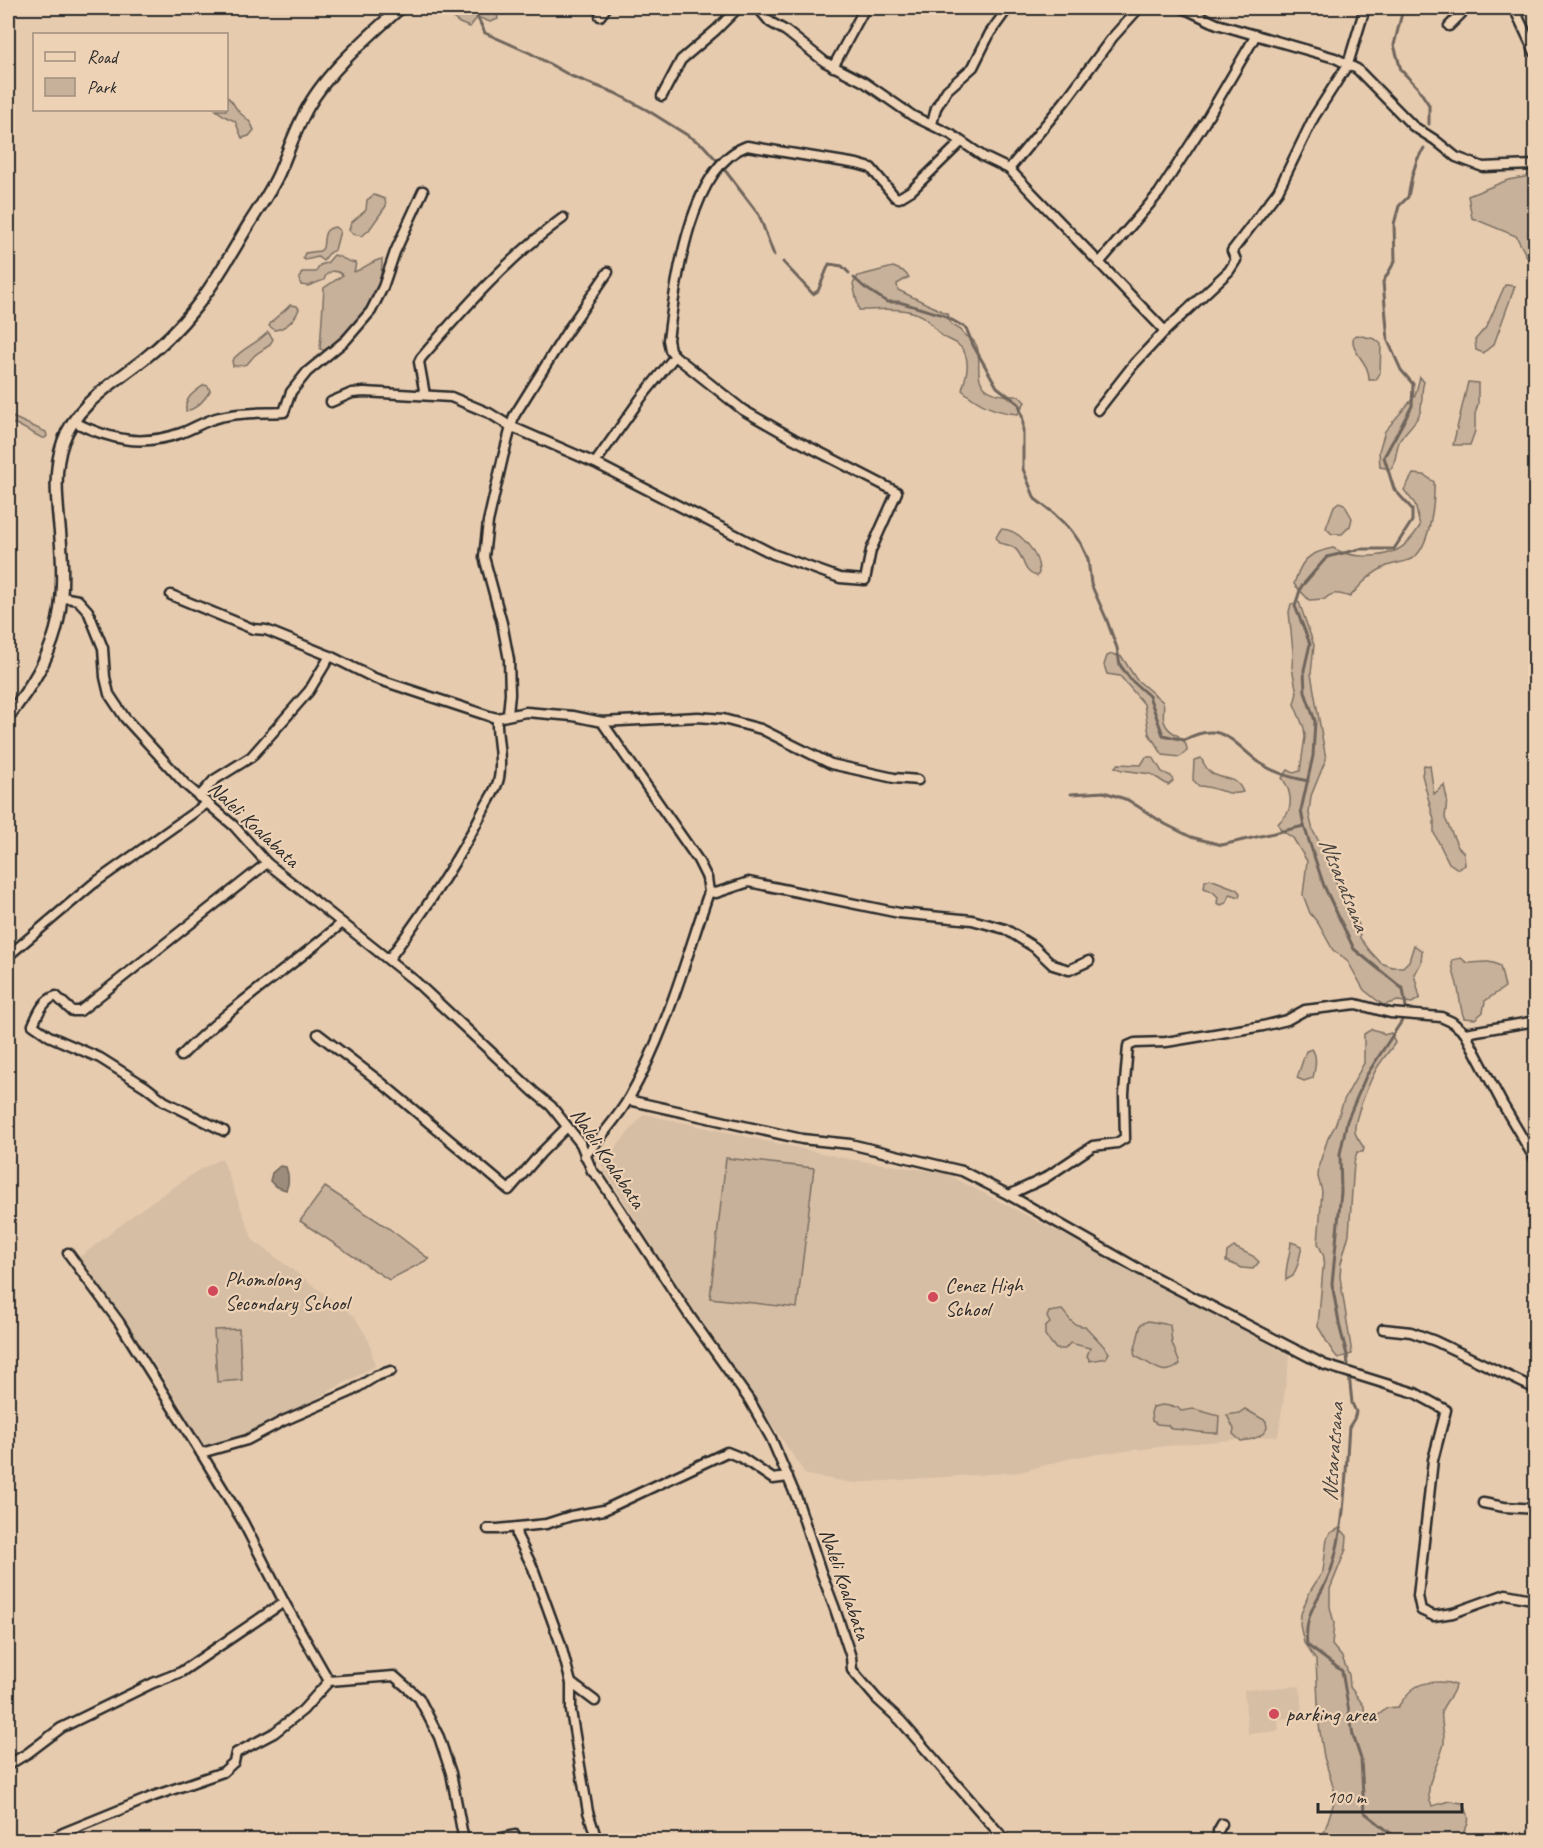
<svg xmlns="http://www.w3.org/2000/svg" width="1543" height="1848" viewBox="0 0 1543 1848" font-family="Caveat,sans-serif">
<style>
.built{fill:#d6bea4}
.green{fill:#c8b19a;stroke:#7a6e62;stroke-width:1.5}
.water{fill:#9c8c7b;stroke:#6f655b;stroke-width:1.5}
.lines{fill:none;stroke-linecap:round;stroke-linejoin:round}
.stream{stroke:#6f655b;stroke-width:3}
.minor-casing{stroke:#2b2b2b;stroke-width:13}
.tertiary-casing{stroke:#2b2b2b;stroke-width:15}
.minor{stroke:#eed2b5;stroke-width:8}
.tertiary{stroke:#eed2b5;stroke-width:10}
.poi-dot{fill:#d1495b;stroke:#eed2b5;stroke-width:2}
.labels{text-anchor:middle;stroke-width:4.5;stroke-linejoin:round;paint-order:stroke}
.street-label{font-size:21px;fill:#2b2b2b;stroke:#eed2b5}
.poi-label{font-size:21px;fill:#2b2b2b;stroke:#eed2b5;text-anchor:start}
.water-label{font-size:22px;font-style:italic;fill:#47433f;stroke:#eed2b5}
</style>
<rect width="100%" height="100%" fill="#e6cbaf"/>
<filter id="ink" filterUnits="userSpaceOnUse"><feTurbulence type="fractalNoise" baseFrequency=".0167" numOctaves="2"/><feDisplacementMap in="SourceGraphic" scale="12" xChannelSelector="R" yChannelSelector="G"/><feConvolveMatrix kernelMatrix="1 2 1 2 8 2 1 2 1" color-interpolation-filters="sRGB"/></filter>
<g filter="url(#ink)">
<!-- built -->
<g class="built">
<path d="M644 1114 848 1159 945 1173 1197 1304 1290 1356 1278 1436 1184 1444 1075 1457 1020 1472 854 1483 806 1475 680 1289 601 1165Z"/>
<path d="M222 1158 253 1240 355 1317 369 1341 375 1366 294 1411 246 1433 207 1446 202 1444 160 1372 80 1257 144 1207 199 1170Z"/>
<path d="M1300 1686 1302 1717 1278 1719 1279 1731 1248 1734 1244 1690Z"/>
</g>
<!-- green -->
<g class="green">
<path d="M451 8H492L497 13 498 19 490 22 480 18 476 19 470 27C460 24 450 20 451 8Z"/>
<path d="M227 97C234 101 234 108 240 113 247 119 250 120 254 130L249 136 242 138 235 121 226 117 216 110H226Z"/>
<path d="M1530 176 1535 178V272L1516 236 1472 218 1468 196 1508 180Z"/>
<path d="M374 195 385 199 386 206 369 230 362 236 353 234 349 230 351 223 366 210 367 200Z"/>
<path d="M335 227 340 231 335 250 330 252 323 261 318 257 305 260 303 258 305 253 320 251 323 248C325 238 322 229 335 227Z"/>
<path d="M334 255C342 257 347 262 356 263L354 272C364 269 371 261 382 259 383 300 353 325 326 351L320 349 324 288 343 275 338 272 332 271 326 275 324 280 308 286 301 285 299 279 302 272H316L320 265 327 263Z"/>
<path d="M893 267 903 271 909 277 897 284 898 290 948 314 951 324 961 330 964 335C1000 347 949 397 1019 396L1025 402 1018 414C995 412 979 405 962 390 967 374 973 355 956 343 951 340 944 338 940 334 934 329 930 321 924 317 906 306 879 310 859 310L853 284 858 276Z"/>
<path d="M1505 285 1515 286 1494 344 1483 353 1476 350 1475 340 1487 326Z"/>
<path d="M290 305 297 306 299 309C295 320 286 328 275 330L269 326C273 317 284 313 290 305Z"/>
<path d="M268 332 273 339C269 349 261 349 254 356 252 358 250 361 248 363 244 366 238 366 233 366L232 361C240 349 257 344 268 332Z"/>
<path d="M1357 335 1375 339 1381 344 1380 373 1376 380H1369C1370 362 1351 354 1353 337Z"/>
<path d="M1420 377 1424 382C1420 393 1424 404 1419 415 1414 425 1404 432 1399 442 1395 452 1397 460 1391 469L1380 467 1379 451 1385 431 1415 396Z"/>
<path d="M1468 382 1478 383V404L1475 414V431L1470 445H1453Z"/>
<path d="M204 385 208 386 210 391C204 400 197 409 186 411 184 398 194 392 204 385Z"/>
<path d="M10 416 46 432 47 436 45 438H42L16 424H8V417Z"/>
<path d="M1413 474 1424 475 1434 482C1435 501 1430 550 1411 559 1403 563 1393 563 1385 567 1371 573 1359 586 1350 597 1340 594 1333 591 1325 599L1309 600 1294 584C1301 560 1308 553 1333 548 1350 558 1378 559 1397 550 1407 545 1415 534 1420 526L1415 504 1404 490Z"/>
<path d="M1339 502 1344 504 1352 518 1350 526 1342 534H1332L1326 528 1334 506Z"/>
<path d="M1001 529C1020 529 1040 554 1039 573L1037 576C1020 572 1026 555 1013 547 1010 545 1003 544 999 543L996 537Z"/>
<path d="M1299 602 1314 645 1311 674 1326 759 1311 796 1309 814 1313 831 1330 861 1338 888 1359 925 1360 938 1370 951 1381 963 1392 967H1403L1409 961 1414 945 1422 951 1421 963 1414 974 1420 998 1412 1003 1398 1001 1383 1005 1364 990 1347 960 1333 950 1318 923 1310 913 1303 895 1307 861 1293 838 1281 830 1278 824C1281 819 1286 817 1288 812 1293 801 1289 787 1282 778L1288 770 1294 773 1300 771 1305 737 1304 728 1294 704 1297 693 1292 668 1293 651 1289 612 1291 604Z"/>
<path d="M1112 654 1122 657 1136 679 1163 702C1165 708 1162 715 1164 721 1168 736 1187 734 1187 751L1180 757 1163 755 1149 734 1144 704 1120 676 1107 674 1104 665 1107 656Z"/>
<path d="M1146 757H1153L1162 772 1171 776 1173 781 1168 785 1151 774 1122 770 1115 767 1118 764 1141 765Z"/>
<path d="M1201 758C1203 762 1206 768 1209 771 1220 782 1236 773 1243 792 1227 797 1215 786 1199 786L1193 780 1194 760Z"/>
<path d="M1424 765 1430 766 1434 794 1444 785 1447 799 1445 818 1458 847 1464 853 1465 865 1458 869 1449 863 1434 833V820L1422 775Z"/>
<path d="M1210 879 1236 889 1240 893 1239 897 1230 894 1226 903 1221 905 1217 903 1218 897 1213 892 1204 888 1205 881Z"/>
<path d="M1461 958 1467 963C1479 963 1489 959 1500 966L1505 987 1485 1001 1483 1012 1475 1019 1464 1018C1460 1008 1460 999 1458 989 1456 978 1452 972 1452 960Z"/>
<path d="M1372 1029 1381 1032 1384 1035 1391 1033 1395 1043C1390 1050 1386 1055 1381 1062 1373 1072 1353 1119 1355 1132 1356 1137 1361 1143 1364 1148L1363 1152H1357L1354 1163 1349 1234 1341 1263 1340 1277 1352 1354 1338 1358C1329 1349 1326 1338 1318 1327L1324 1257 1318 1243 1322 1191 1318 1177 1319 1165 1328 1138 1335 1126 1344 1100 1364 1063V1034Z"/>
<path d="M1312 1049C1318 1057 1315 1068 1313 1078L1304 1081 1297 1078 1306 1051Z"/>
<path d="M726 1158 814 1168 797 1308 710 1298Z"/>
<path d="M325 1187 387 1227 429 1259 389 1280 300 1221Z"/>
<path d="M1291 1242 1302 1246 1298 1264 1293 1276 1286 1280C1285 1267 1290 1256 1291 1242Z"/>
<path d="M1234 1247 1253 1256 1259 1262 1253 1269 1242 1268 1226 1261 1227 1252Z"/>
<path d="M1062 1310C1070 1319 1072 1326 1085 1326 1092 1334 1104 1345 1109 1353L1106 1358 1090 1361 1087 1356 1090 1348 1070 1343 1065 1349H1056L1045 1335V1327L1050 1323 1047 1317 1049 1312Z"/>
<path d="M1148 1321 1170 1325 1172 1343 1180 1364C1163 1380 1150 1362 1135 1356L1134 1353 1141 1324Z"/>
<path d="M239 1329 242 1380 217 1382 214 1330Z"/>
<path d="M1162 1405 1177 1407 1181 1411 1194 1409 1219 1416 1218 1433C1201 1434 1187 1429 1171 1429L1168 1425 1157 1424 1152 1421 1151 1413 1153 1407Z"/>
<path d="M1245 1409 1266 1421 1267 1428C1262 1438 1251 1440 1241 1441L1233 1434 1234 1429 1227 1415 1239 1413Z"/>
<path d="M1340 1528 1347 1536 1346 1549 1330 1589V1607L1334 1623 1332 1645 1342 1657 1349 1675 1350 1687 1364 1706 1365 1721 1369 1723 1387 1708 1398 1707C1402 1701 1407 1693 1413 1689 1422 1681 1445 1680 1455 1685 1454 1695 1445 1701 1442 1710 1440 1721 1445 1732 1444 1743 1441 1762 1421 1786 1432 1806L1449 1801 1462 1803C1473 1818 1469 1826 1458 1840H1326L1323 1836 1336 1796 1324 1757 1319 1725 1316 1660 1304 1643 1300 1625 1301 1614 1309 1593 1323 1571 1327 1539 1330 1533Z"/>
</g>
<!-- water -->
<path class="water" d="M280 1166 286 1167C289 1175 290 1182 286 1190L275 1186 270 1181 272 1173Z"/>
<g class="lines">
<!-- stream -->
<g class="stream">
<path d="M1399 8 1402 13 1394 45 1401 70 1418 88 1429 105V124"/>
<path d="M475 12 485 33 530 53 571 76 615 93 647 110 703 145 721 165 759 215 774 255"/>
<path d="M783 262 813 294 818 291 829 264 842 266 849 273"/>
<path d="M854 278 864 287 887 302H899L943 315 966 328 973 345 997 387 1019 404 1023 420V469L1035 499 1051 511 1071 530 1081 544 1088 559 1091 584 1106 618 1117 648 1120 665 1131 680 1149 696 1163 735 1184 740C1222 720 1231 741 1260 763 1273 772 1293 778 1308 781"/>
<path d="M1071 794 1104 792 1128 800 1165 824 1191 837 1222 845 1304 826"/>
<path d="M1399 1840 1364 1812 1361 1759 1353 1735 1342 1671 1307 1645C1303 1609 1323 1597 1332 1567 1346 1522 1345 1474 1349 1427L1354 1419 1356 1412 1352 1403 1347 1355 1340 1328 1332 1284 1341 1192 1340 1154 1347 1121 1366 1076 1407 1013 1403 989 1354 949 1324 886 1304 826 1301 810 1313 756 1315 721 1305 692 1304 670 1310 644 1295 606 1301 587 1327 557 1360 549H1394L1412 521V509L1394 489 1384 457 1412 406 1413 384 1401 370 1388 341 1383 282 1395 261 1394 224 1399 206 1408 197 1412 176 1417 160 1424 148"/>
</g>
<!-- minor casing -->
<g class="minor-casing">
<g id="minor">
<path d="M758 8 770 22 786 31 825 62 864 82 913 116 952 135 984 157 1009 169 1165 331 1229 271 1236 260 1232 251 1278 191 1314 117 1348 64 1365 8"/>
<path d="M1183 8 1217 24 1335 58 1357 69 1413 126 1435 140 1456 157 1483 167 1536 165"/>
<path d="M1514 8 1536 55"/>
<path d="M600 16 606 8"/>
<path d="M1449 26 1467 8"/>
<path d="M833 67 865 8"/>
<path d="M662 96 681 60 716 30 738 8"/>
<path d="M932 124 936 108 947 90 973 67 990 33 1008 8"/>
<path d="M1009 169 1065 101 1112 38 1139 8"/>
<path d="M1099 263 1159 193 1205 122 1256 35"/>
<path d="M675 356 670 350 668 340C675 287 689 166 747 146L857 164 871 168 895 197 899 198 912 190 961 142"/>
<path d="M425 395 419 362 421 358C464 308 509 257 563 218"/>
<path d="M331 402 352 393 364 392 451 397 489 413 510 426 595 463 773 554 840 578 865 580 871 550 897 492 794 439 743 410 675 356 641 398 595 463"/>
<path d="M1098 410 1134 364 1165 331"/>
<path d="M74 422C111 440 141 447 181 433 195 428 206 420 220 417 238 412 265 413 284 412L291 392 307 372 346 340 371 311 383 287 395 252 423 191"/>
<path d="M171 595 253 629 266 630 330 656 374 678 489 716 497 718 526 712 573 716 602 722 698 717 723 719 761 729 831 764 894 778 918 780"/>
<path d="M62 597 78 600 88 611 103 648 105 677 109 694 125 718 186 785 234 826 267 863 415 981 534 1092 551 1106 581 1144 592 1171 600 1179 691 1318 750 1401 771 1438 797 1499 821 1572 835 1609 851 1657 852 1670 877 1699 900 1720 1005 1840"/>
<path d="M508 714 510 694 509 660 502 623 484 557 488 522 503 457 514 416 566 333 608 272"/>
<path d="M199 797 214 780 251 757 309 691 330 656"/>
<path d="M709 892 716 893 749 882 899 913 972 920 1005 929 1034 947 1053 965 1069 970 1089 961"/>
<path d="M8 956 93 884 206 804"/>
<path d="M389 959C424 912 456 864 483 811 488 801 497 789 499 778 503 758 496 738 497 718"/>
<path d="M1465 1033 1503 1105 1536 1161"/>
<path d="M318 1034 383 1084 509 1190 541 1153 567 1127"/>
<path d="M181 1056C230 1006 289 969 342 923"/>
<path d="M628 1100 802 1139 850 1144 962 1171 1009 1195 1045 1178 1093 1146 1117 1143 1125 1138 1124 1094 1128 1046 1135 1043 1166 1042 1263 1026 1287 1020 1305 1010 1356 1004 1390 1013 1441 1017 1452 1022 1465 1033 1536 1021"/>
<path d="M224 1131 164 1101 146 1087 100 1058 49 1036 33 1025C38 1014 43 1000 56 996L72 1011H80L267 863"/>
<path d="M585 1156C600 1137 617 1119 629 1098 666 1033 685 961 709 892L707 878 698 860 602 722"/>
<path d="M1009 1195 1137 1268 1325 1365 1415 1393 1446 1410 1433 1460 1418 1596 1421 1610 1434 1616 1453 1613 1506 1594 1536 1600"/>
<path d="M68 1253 119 1322 201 1453 243 1522 284 1602 329 1681 394 1676 419 1698 439 1737 451 1773 463 1836 468 1840"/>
<path d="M1383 1329 1411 1332 1435 1341 1536 1389"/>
<path d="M201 1453 247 1440 283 1421 350 1392 376 1376 391 1371"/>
<path d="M1483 1503 1504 1507 1536 1509"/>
<path d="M516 1528 517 1536 533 1568 560 1642 571 1683V1711L579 1760 588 1812 597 1840"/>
<path d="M488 1529H498L546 1524 571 1516 604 1510 727 1452 742 1458 773 1479 788 1477"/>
<path d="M571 1683 595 1701"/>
<path d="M8 1765 28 1753 61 1728 153 1683 181 1672 284 1602"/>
<path d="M49 1840 63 1833 154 1796 223 1772 234 1762 236 1753 274 1733 303 1710 329 1681"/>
<path d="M492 1840 515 1835 517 1840"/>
<path d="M1218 1840V1831L1222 1824"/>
</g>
</g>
<!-- tertiary casing -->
<g class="tertiary-casing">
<path id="tertiary" d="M8 717C59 650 67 614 60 532 57 502 53 470 63 442 76 404 114 383 144 359 163 344 180 327 195 308 216 282 232 252 249 224 259 208 271 191 279 173 288 152 296 128 308 107 328 71 369 36 400 8"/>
</g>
<!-- minor -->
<use href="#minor" class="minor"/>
<!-- tertiary -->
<use href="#tertiary" class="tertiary"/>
</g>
</g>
<!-- markers -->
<g class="poi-dot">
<circle cx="213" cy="1291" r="6"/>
<circle cx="933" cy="1297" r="6"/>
<circle cx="1274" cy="1714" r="6"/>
</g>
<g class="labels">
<!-- street labels -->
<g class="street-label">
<text transform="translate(254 824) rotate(43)" y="7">Naleli Koalabata</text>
<text transform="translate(608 1158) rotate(56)" y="7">Naleli Koalabata</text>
<text transform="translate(845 1584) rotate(71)" y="7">Naleli Koalabata</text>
</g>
<!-- poi labels -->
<g class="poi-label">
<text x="225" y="1286">Phomolong<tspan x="225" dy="24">Secondary School</tspan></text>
<text x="945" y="1292">Cenez High<tspan x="945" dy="24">School</tspan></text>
<text x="1286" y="1721">parking area</text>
</g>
<!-- water labels -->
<g class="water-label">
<text transform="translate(1345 884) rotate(68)" y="8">Ntsaratsana</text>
<text transform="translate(1332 1452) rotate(-86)" y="8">Ntsaratsana</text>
</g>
</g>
<!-- margin -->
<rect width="1543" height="1848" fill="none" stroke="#eed2b5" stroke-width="30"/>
<rect x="15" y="15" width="1513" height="1818" fill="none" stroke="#2b2b2b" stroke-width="2" filter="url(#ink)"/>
<!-- legend -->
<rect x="33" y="33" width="195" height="78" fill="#eed2b5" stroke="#a08f7e" stroke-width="1.5"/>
<rect x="45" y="52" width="30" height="9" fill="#eed2b5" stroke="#a08f7e" stroke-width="1.5"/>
<text x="87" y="63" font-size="18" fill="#2b2b2b">Road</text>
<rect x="45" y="78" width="30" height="18" fill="#c8b19a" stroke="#a08f7e" stroke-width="1.5"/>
<text x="87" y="93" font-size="18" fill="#2b2b2b">Park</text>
<!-- scale -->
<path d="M1318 1803v9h144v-9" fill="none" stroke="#2b2b2b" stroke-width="3"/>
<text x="1327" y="1803" font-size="18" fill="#2b2b2b" stroke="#eed2b5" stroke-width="4.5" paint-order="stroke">100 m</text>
</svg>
